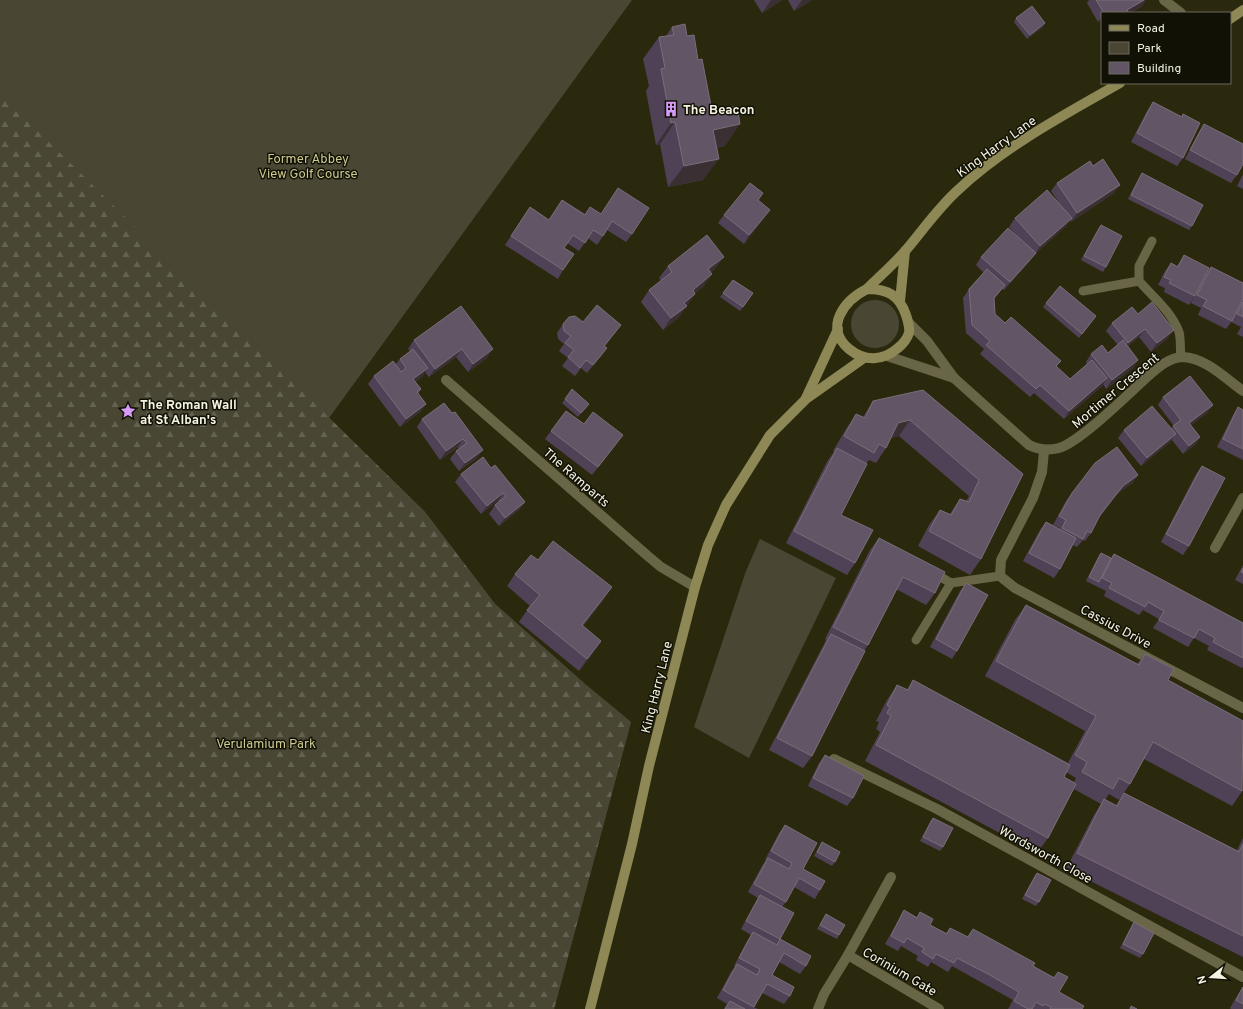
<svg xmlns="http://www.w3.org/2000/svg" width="1243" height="1009" viewBox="0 0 1243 1009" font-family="Overpass,sans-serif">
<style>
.green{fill:#494734}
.forest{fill:url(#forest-firs)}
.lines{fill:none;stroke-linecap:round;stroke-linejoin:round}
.lane{stroke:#686646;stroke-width:9}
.street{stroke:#686646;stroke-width:10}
.secondary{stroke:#8d8855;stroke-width:10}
.wall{fill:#504256;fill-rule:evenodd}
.shaded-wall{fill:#3a3033}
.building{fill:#625566;stroke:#796e79}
.labels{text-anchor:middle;stroke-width:3;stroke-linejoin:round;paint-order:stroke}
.poi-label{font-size:13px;font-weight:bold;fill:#f4f3e2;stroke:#121106;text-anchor:start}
.street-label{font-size:13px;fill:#f4f3e2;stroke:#121106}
.park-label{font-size:13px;fill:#cec991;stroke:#121106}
</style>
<defs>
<pattern id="forest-firs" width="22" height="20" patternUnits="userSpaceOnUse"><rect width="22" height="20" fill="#494734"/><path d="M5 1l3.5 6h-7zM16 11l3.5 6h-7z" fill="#646251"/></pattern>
</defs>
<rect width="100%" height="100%" fill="#2b290d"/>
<!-- green -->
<g class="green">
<path d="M0 0H632L329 418 425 512 495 604 585 684 631 722 554 1009H0Z"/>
<circle cx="875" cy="324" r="24"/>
<path d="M760 539 836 578 749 758 694 727 746 571Z"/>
</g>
<!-- forest -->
<path class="forest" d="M0 94 425 512 495 604 585 684 631 722 554 1009H0Z"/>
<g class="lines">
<!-- lane -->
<g class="lane">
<path d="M1152 241 1139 266V281C1153 297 1171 311 1179 332 1181 339 1180 349 1181 357"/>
<path d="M1083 291 1139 281"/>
<path d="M932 572 951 583 1000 576"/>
<path d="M916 640 951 583"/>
</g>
<!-- street -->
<g class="street">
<path d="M1164 0 1181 13"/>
<path d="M908 322 927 341 954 378 1029 445C1039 450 1048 451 1059 448 1080 442 1127 395 1146 378 1156 369 1169 357 1183 357 1206 358 1225 378 1243 391"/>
<path d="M887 356 954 378"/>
<path d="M446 380 649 557 661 567 695 587"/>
<path d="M1044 451 1042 472 1033 498 1001 560 1000 576 1015 588 1243 708"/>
<path d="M1215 548 1243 498"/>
<path d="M834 759 937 809 1243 977"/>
<path d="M848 955 891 877"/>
<path d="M818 1009 824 994 848 955 939 1009"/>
</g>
<!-- secondary -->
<g class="secondary">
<path d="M1230 19 1243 10"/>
<path d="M867 289C880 276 894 264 906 250 923 230 938 208 958 190 1005 146 1064 115 1120 83"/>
<path d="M867 289C888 289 899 295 906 315 908 321 910 327 909 333 907 339 903 344 898 348 883 361 865 362 849 349 823 327 845 300 867 289Z"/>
<path d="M900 301 905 251"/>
<path d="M806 398 838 329"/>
<path d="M590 1009 632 844 649 766 695 587 708 545 726 505 770 435 806 399 864 358"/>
</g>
</g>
<!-- wall -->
<g class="wall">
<path d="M754 0H782L762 13Z"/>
<path d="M788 0H812L794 11Z"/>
<path d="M1089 0H1146L1141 7 1130 13H1102V20L1098 22 1087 3Z"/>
<path d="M1016 18 1043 27 1027 39 1014 22Z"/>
<path d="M672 27 687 36 698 60 712 111 725 146 716 148 703 180 668 187 660 144 656 145 646 91 649 86 643 59 659 37 666 36Z"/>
<path d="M1153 102 1181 117 1183 114V158L1177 166 1131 142 1147 111Z"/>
<path d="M1204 124 1237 175 1231 183 1185 159 1199 132Z"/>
<path d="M1093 166 1114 193 1071 222 1070 220 1066 226 1035 254 1030 261 1004 290 1002 289 994 299 995 314 1070 379 1087 364 1086 362 1091 354 1108 353 1118 345 1106 331 1112 323 1138 314 1168 338 1151 352 1139 337 1128 346 1138 360 1133 368 1106 389 1103 384 1102 386 1064 419 1034 393 1030 397 980 354 984 349 966 333 963 298 969 289 984 273 976 265 981 257 1021 240 1009 227 1015 218 1061 206 1051 191 1057 183Z"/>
<path d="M1142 173 1192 226 1189 230 1128 199 1139 178Z"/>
<path d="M1243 174V189L1237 186Z"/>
<path d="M618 188 632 234 626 242 607 230 597 245 588 238 579 251 567 243 564 248 563 270 558 279 505 245 530 207 549 220 562 200 585 214 590 207 601 214Z"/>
<path d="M763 193 758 200 764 218 744 244 718 223 724 215Z"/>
<path d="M1101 225 1106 267 1103 272 1081 260 1098 229Z"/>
<path d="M1184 255 1195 296 1189 305 1164 292 1165 288 1158 285 1165 271 1171 263 1177 266Z"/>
<path d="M668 266 715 269 711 272 704 286 695 293 678 318 663 330 641 302 649 290 661 281 659 278Z"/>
<path d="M1211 267 1243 283V337L1237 334 1241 327 1231 322 1235 315 1232 321 1226 329 1198 315 1201 308 1191 303 1206 275Z"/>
<path d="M733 280 753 293 740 311 720 297Z"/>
<path d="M1046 303 1096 316 1079 338 1043 307Z"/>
<path d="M461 306 487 358 468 372 456 357 429 377 425 372 422 377 415 382 421 389 418 394 426 404 420 412 400 427 368 384 374 376 395 365 400 359 410 351 408 349 414 340Z"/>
<path d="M583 322 621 325 605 346 601 356 587 373 581 368 575 376 562 366 568 358 559 351 564 344 558 339 557 333 563 324Z"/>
<path d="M1163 397 1213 405 1207 413 1191 425 1200 437 1195 445 1183 454 1172 440 1170 442 1141 466 1118 438 1124 430 1171 428 1174 426 1158 405Z"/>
<path d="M565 399 589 404 578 417 562 403Z"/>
<path d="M873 401 1023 474 981 559 970 575 918 546 929 525 940 510 950 514 960 499 966 501 969 496 899 436 891 438 886 448 876 463 869 460 866 464 841 515 855 563 847 575 786 543 828 460 834 452 833 451 846 429 856 414 863 417Z"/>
<path d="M1238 407 1243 410V460L1217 447 1233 415Z"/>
<path d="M452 413 477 458 459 471 450 459 456 451 459 449 458 447 440 460 417 427 422 419Z"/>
<path d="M584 424 617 443 592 475 545 439 551 431Z"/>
<path d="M1202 466 1189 546 1183 555 1161 542 1196 474Z"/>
<path d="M491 468 525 502 519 510 499 526 489 514 495 505 499 502 498 501 481 514 455 482 461 474Z"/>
<path d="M1138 475 1132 483 1117 494 1099 518 1091 533 1085 541 1083 540 1077 547 1073 545 1060 569 1054 578 1023 561 1040 530 1046 522 1060 529V528L1053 525 1066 501 1072 493Z"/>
<path d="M879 538 935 593 926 605 896 589 868 645 864 651 812 756 803 768 769 750 823 646 826 640 825 639 870 550Z"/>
<path d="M1101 553 1111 558 1114 554 1243 623V667L1242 668 1207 650 1209 646 1194 638 1188 647 1153 628 1159 619 1143 610 1139 615 1104 596 1106 591 1086 581 1098 557Z"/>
<path d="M538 560 604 599 583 626 593 653 579 671 519 622 530 606 507 586 515 574Z"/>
<path d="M1243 565V584L1235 580Z"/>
<path d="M966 583 957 651 952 659 930 647 960 591Z"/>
<path d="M1026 605 1137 664 1145 654 1168 680 1243 790 1232 806 1144 759 1130 784 1119 800 1109 794 1105 800 1116 805 1124 793 1237 850 1243 838V957L1066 869 1094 815 1101 804 1074 789 1048 838 1037 853 865 761 880 732 876 729 879 722 876 721 887 700 897 685 907 690 913 680 1068 763 1085 731 985 676 1015 620ZM1066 772 1076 778 1074 782 1064 777Z"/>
<path d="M825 755 853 798 847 806 808 786 819 763Z"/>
<path d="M933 818 943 847 940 851 920 841 930 822Z"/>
<path d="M785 825 803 869 820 890 815 899 794 887 786 902 782 907 780 939 806 966 800 974 779 962 772 975 790 996 784 1004 762 993 754 1007 758 1009H724L727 1004 717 998 731 972 735 967 734 966 747 941 751 935 741 929 755 903 758 898 748 892 762 866 766 860H765L779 833Z"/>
<path d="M822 842 835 862 832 866 814 856Z"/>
<path d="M1037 873 1039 902 1036 906 1022 899 1034 877Z"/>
<path d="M904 910 917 917 920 912 930 925 946 933 950 928 967 937 973 929 1033 966 1054 977 1058 972 1059 992 1082 1009H1008L1013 1000 952 966 948 972 931 962 928 967 916 960 918 956 901 946 898 951 885 944 899 919Z"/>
<path d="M826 914 839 935 837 939 817 929Z"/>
<path d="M1134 922 1143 954 1140 958 1120 948 1131 927Z"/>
<path d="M1243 986V1009H1231L1230 1008Z"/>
</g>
<!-- shaded-wall -->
<g class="shaded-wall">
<path d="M771 0H782L762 13Z"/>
<path d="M802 0H812L794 11Z"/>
<path d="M1144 0H1146L1141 7 1130 13H1125L1127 10Z"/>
<path d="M1102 16V20L1098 22Z"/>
<path d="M1045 23 1043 27 1027 39 1030 35Z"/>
<path d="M675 122 660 144 656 145 671 123Z"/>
<path d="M740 124 725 146 698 151 713 130Z"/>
<path d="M719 159 703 180 668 187 684 166Z"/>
<path d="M1120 185 1114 193 1071 222 1077 213Z"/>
<path d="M770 210 764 218 744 244 749 235Z"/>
<path d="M1072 218 1066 226 1035 254 1030 261 1004 290 1010 282 1035 254 1040 246Z"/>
<path d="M724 257 715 269 700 281 708 269Z"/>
<path d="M712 274 704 286 684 302 693 290Z"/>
<path d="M1005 285 999 293 988 306 994 298Z"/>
<path d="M695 294 687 306 676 314 687 306 678 318 663 330 671 318 684 303Z"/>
<path d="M621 325 615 333 598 354 604 346Z"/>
<path d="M1145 329 1139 337 1122 351 1128 343Z"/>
<path d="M1174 330 1168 338 1151 352 1157 343Z"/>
<path d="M607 348 601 356 587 373 593 365Z"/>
<path d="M462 349 456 357 429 377 435 369Z"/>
<path d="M493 349 487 358 468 372 473 364Z"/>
<path d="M1138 360 1133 368 1106 389 1112 380Z"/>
<path d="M428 368 422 377 407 387 413 379Z"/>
<path d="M1107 378 1102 386 1064 419 1069 411Z"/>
<path d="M426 404 420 412 400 427 406 419Z"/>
<path d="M1213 405 1207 413 1184 431 1189 423Z"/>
<path d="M910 420 899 436 888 439 898 423Z"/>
<path d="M1176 434 1170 442 1141 466 1147 458Z"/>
<path d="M1200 437 1195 445 1183 454 1189 446Z"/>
<path d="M463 439 458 447 440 460 446 451Z"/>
<path d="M483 450 477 458 459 471 465 463Z"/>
<path d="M1138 475 1132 483 1117 494 1095 523 1123 486Z"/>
<path d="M503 493 498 501 481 514 487 506Z"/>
<path d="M525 502 519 510 499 526 505 518Z"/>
<path d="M612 587 604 599 573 637 582 625Z"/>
<path d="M601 641 593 653 579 671 587 659Z"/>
</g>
<!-- building -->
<g class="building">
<path d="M1096 0H1144L1127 10 1129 13H1108L1107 12 1104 13Z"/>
<path d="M1032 6 1045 23 1030 35 1016 18Z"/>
<path d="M685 24 687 36 694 35 698 60 702 59 712 111 737 106 740 124 713 130 719 159 684 166 675 122 671 123 661 69 665 68 659 37 674 35 672 27Z"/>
<path d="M1153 102 1182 117 1183 114 1200 123 1183 158 1137 133Z"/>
<path d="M1204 124 1243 144V164L1237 175 1190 150Z"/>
<path d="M1103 159 1120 185 1077 213 1057 183 1090 161 1093 166Z"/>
<path d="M1142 173 1203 205 1192 226 1131 195Z"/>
<path d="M750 183 763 193 758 200 770 210 749 235 724 215Z"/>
<path d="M618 188 649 208 632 234 612 221 603 236 593 230 585 243 573 235 564 248 574 254 563 270 511 236 530 207 549 220 562 200 585 215 590 207 601 214Z"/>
<path d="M1047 190 1072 218 1040 246 1015 218Z"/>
<path d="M1101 225 1122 236 1106 267 1084 256Z"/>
<path d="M1008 228 1036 253 1010 282 981 257Z"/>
<path d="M707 235 724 257 708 269 712 274 693 290 695 294 684 303 687 306 671 318 649 290 672 272 668 266Z"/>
<path d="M1184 255 1209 268 1195 296 1169 283 1171 280 1164 277 1171 263 1178 267Z"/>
<path d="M1211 267 1243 283V299L1232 321 1203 306 1207 300 1197 295Z"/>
<path d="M987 269 1005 285 994 298 995 314 1005 323 1011 317 1061 361 1056 366 1070 379 1092 360 1107 378 1069 411 1040 385 1036 389 986 345 990 341 972 325 969 289Z"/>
<path d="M733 280 753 293 743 307 723 293Z"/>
<path d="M1060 286 1096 316 1082 334 1046 303Z"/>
<path d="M1152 302 1174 330 1157 343 1145 329 1128 343 1112 323 1132 307 1138 314Z"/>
<path d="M1243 302V317L1237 314Z"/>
<path d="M597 305 621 325 604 346 607 348 593 365 586 360 580 368 568 357 574 350 565 343 571 336 564 331 563 324 569 317 575 316 583 322Z"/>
<path d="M461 306 493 349 473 364 462 349 435 369 414 340Z"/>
<path d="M1123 340 1138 360 1112 380 1091 354 1102 345 1108 353Z"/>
<path d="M413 349 428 368 413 379 421 389 417 392 426 404 406 419 374 376 393 361 401 372 406 368 400 359Z"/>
<path d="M1190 376 1213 405 1189 423 1200 437 1189 446 1173 426 1181 420 1163 397Z"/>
<path d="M572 389 589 404 581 413 565 399Z"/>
<path d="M923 390 1023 474 981 559 929 531 940 510 951 515 960 499 969 502 979 480 910 420 898 423 886 448 879 444 874 453 844 436 856 414 865 418 873 401Z"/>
<path d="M444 403 452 413 455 412 483 450 465 463 456 451 467 443 463 439 446 451 422 419Z"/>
<path d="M1152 406 1176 434 1147 458 1124 430Z"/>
<path d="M1238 407 1243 410V449L1223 439Z"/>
<path d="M566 411 584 424 593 412 623 435 598 467 551 431Z"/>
<path d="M1117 447 1138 475 1123 486 1100 515 1091 533 1087 531 1083 539 1062 528 1066 520 1059 516 1072 493 1095 463Z"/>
<path d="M837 448 867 464 841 515 873 530 855 563 794 531Z"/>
<path d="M483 457 491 468 495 465 525 502 505 518 495 505 506 496 503 493 487 506 461 474Z"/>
<path d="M1202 466 1225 478 1189 546 1166 534Z"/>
<path d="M1046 522 1076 538 1060 569 1029 553Z"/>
<path d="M879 538 945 572 935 593 903 577 868 645 833 627Z"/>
<path d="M553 541 612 587 582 625 601 641 587 659 527 610 540 595 515 574 531 555 538 560Z"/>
<path d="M1101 553 1111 558 1099 582 1089 577Z"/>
<path d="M1114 554 1243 623V658L1213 642 1215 638 1199 629 1194 638 1159 620 1164 611 1148 602 1145 607 1109 588 1112 583 1102 578Z"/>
<path d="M1243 568V573L1241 572Z"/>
<path d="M966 583 988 595 957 651 936 639Z"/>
<path d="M1026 605 1139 665 1145 654 1174 669 1168 680 1243 721 1242 791 1153 742 1130 784 1119 778 1113 789 1082 772 1087 762 1075 755 1096 716 996 661Z"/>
<path d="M831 634 865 651 812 756 777 738Z"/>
<path d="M913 680 1070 765 1064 777 1076 784 1048 838 876 745 891 716 887 713 890 707 887 705 897 685 908 690Z"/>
<path d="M825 755 864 776 853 798 813 778Z"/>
<path d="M1124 793 1239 852 1243 844V936L1077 853 1104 799 1117 806Z"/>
<path d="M933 818 953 828 943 847 923 837Z"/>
<path d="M785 825 817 843 803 869 825 881 820 890 799 878 786 902 754 884 768 858 789 869 792 863 771 851Z"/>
<path d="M822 842 840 852 835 862 817 852Z"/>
<path d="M1037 873 1051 880 1039 902 1025 895Z"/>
<path d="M760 895 794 913 780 939 811 956 806 966 784 953 772 975 794 987 790 996 767 984 754 1007 723 990 737 964 757 975 760 969 739 958 753 932 777 945 780 939 746 921Z"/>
<path d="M904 910 917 918 920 912 933 919 930 925 947 934 950 928 968 937 973 929 1035 963 1033 966 1054 978 1058 972 1068 977 1059 992 1084 1006 1082 1009H1050L1051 1007 1044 1004 1043 1006 1036 1002 1032 1009H1028L1014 1001 1019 992 988 974 957 958 954 963 936 954 933 959 922 952 924 948 907 938 904 943 891 936Z"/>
<path d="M826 914 845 925 839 935 820 925Z"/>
<path d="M1134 922 1154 933 1143 954 1123 944Z"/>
<path d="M1243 987V1004L1236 1000Z"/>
<path d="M730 1001 745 1009H725Z"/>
<path d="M1131 1006 1137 1009H1130Z"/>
</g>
<!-- icons -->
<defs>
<g id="building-bare" transform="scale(1.2)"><path d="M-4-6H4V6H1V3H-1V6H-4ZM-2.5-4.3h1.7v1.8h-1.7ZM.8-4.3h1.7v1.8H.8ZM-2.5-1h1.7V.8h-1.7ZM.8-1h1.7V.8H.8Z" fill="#d79bf9" stroke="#121106" stroke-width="2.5" paint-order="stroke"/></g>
<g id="sight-bare" transform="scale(1.2)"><path d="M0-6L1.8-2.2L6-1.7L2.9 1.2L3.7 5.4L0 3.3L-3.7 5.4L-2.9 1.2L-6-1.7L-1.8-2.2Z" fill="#d79bf9" stroke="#121106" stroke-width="2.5" paint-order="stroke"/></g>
</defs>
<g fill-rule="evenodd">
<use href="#building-bare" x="671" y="109"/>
<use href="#sight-bare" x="128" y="411"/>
</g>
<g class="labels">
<!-- poi labels -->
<g class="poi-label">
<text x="683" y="114">The Beacon</text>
<text x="140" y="409">The Roman Wall<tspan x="140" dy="15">at St Alban's</tspan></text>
</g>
<!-- street labels -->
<g class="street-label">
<text transform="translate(996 146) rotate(-36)" y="5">King Harry Lane</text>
<text transform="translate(1115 390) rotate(-40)" y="5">Mortimer Crescent</text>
<text transform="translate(577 477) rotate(41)" y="5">The Ramparts</text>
<text transform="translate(1116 626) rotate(28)" y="5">Cassius Drive</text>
<text transform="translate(656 687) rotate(-76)" y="5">King Harry Lane</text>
<text transform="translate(1046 854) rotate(29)" y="5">Wordsworth Close</text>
<text transform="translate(900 971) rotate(30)" y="5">Corinium Gate</text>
</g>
<!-- park labels -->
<g class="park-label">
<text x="308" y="163">Former Abbey<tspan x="308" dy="15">View Golf Course</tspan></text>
<text x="266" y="748">Verulamium Park</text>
</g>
</g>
<!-- legend -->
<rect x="1101" y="12" width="130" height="72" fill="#121106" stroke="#6c6b5e"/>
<rect x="1109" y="25" width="20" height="6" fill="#8d8855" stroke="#6c6b5e"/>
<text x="1137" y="32" font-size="12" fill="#f4f3e2">Road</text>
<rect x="1109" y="42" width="20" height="12" fill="#494734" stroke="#6c6b5e"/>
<text x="1137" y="52" font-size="12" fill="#f4f3e2">Park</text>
<rect x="1109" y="62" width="20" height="12" fill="#625566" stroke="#6c6b5e"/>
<text x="1137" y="72" font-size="12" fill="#f4f3e2">Building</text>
<!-- north arrow -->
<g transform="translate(1211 977) rotate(253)" stroke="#121106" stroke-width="3" paint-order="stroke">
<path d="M0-3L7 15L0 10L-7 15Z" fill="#f4f3e2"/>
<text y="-6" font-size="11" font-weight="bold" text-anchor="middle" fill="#f4f3e2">N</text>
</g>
</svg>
